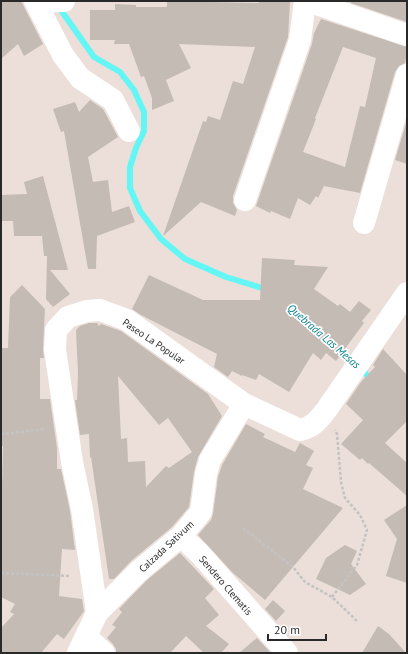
<svg xmlns="http://www.w3.org/2000/svg" width="408" height="654" viewBox="0 0 408 654" font-family="'PT Sans',sans-serif">
<style>
.lines{fill:none;stroke-linecap:round;stroke-linejoin:round}
.stream{stroke:#64f6f5;stroke-width:6}
.building{fill:#c4bbb5;fill-rule:evenodd}
.path{stroke:#c3c3c3;stroke-width:2.5;stroke-dasharray:3 2;stroke-linecap:butt}
.minor{stroke:#fff;stroke-width:22}
.labels{text-anchor:middle;stroke-width:3.5;stroke-linejoin:round;paint-order:stroke}
.street-label{font-size:10px;fill:#292929;stroke:#fff}
.water-label{font-size:11px;font-style:italic;fill:#06838b;stroke:#fff}
</style>
<rect width="100%" height="100%" fill="#ecdfd9"/>
<g class="lines">
<!-- stream -->
<g class="stream">
<path d="M58 6 94 57 120 72 134 90 144 112V131L136 148 130 167V188L140 211 161 239 185 259 226 277 262 288 266 291"/>
<path d="M338 347 373 381"/>
</g>
</g>
<!-- building -->
<g class="building">
<path d="M1 1H21L43 44 24 56 18 44 1 59Z"/>
<path d="M167 1 259 3V1L290 2 288 37 233 196V203L237 210 235 216 201 202 163 236 203 121 206 122 208 116 220 120 233 81 243 84 255 47 179 44 191 68 166 80 174 101 152 110V98L144 76 141 77 129 44H114L115 40H90V10H115V4L136 5V7H167Z"/>
<path d="M351 1H407V22L351 3Z"/>
<path d="M321 19 407 47V52L405 63 399 66 395 72 360 193 324 186 318 198 316 196 310 205 298 198 290 219 271 211 270 213 256 206 312 44 314 33ZM343 47 376 58 365 107 360 106 345 167 303 152 316 119 315 118Z"/>
<path d="M90 100 103 109 118 137 88 157 93 182 108 180 112 212 129 206 135 222 97 236 96 269H88L64 131 61 132 53 109 75 102 79 112Z"/>
<path d="M407 120V164L395 160Z"/>
<path d="M43 176 68 270H50L70 294 53 307 46 299 47 256H44L42 236H14L13 221H1V195L27 194 24 182Z"/>
<path d="M262 258 295 260 294 265 328 267 314 289 338 306 340 304 350 312 359 301 371 310 362 321 364 323 336 361 326 353 321 360 313 353 289 392 259 374 256 380 242 375V376L232 371 228 377 214 367 217 354 141 315 132 309 149 275 203 300H260Z"/>
<path d="M22 285 45 309 43 349 44 358H40V399H50L57 448V469H61L70 511 75 550 62 549 59 596 82 599 84 611 64 639 57 634 41 653H1V628L14 614 10 612 15 604 1 597V484L2 485 3 446H1V348H8L10 297Z"/>
<path d="M89 323H97L99 326 101 324 121 331 208 394 222 416 198 457 194 472 189 507 172 527 131 561 114 579H109L91 457 90 458 89 434 80 435 75 400H77L78 373 76 330 80 326ZM118 376 159 425 168 418 192 452 169 468 166 466 146 487 145 461 128 462 127 438 121 439Z"/>
<path d="M383 349 407 375V421L385 443 407 463V496L369 463 368 464 362 458 360 460 341 444 363 420 346 404 361 382 375 367 373 365Z"/>
<path d="M246 424 265 434 263 437 295 452 300 443 314 451 306 465 313 468 303 489 343 508 265 600 232 572 198 535 211 520 213 514 218 477 222 465Z"/>
<path d="M407 505V583L386 576 397 539 384 520Z"/>
<path d="M345 545 357 551 351 564 366 584 350 595 316 579 326 558Z"/>
<path d="M180 553 214 589 205 598 219 615 206 626 229 644 221 653H204L186 636 170 653H116V649L113 644 107 638 116 627 112 625 122 612 119 609 147 580Z"/>
<path d="M273 600 285 611 276 621 265 609Z"/>
<path d="M378 626 389 634 406 653H362Z"/>
<path d="M257 638 270 652 269 653H239Z"/>
</g>
<g class="lines">
<!-- path -->
<g class="path">
<path d="M1 434 46 429"/>
<path d="M243 528 293 567 305 582 332 597 357 621"/>
<path d="M1 573 70 576"/>
<path d="M332 597 357 565 367 530 360 515 345 498 341 482 337 434 335 430"/>
</g>
<!-- minor -->
<g class="minor">
<path d="M35 1 63 55 80 78 113 100 129 131"/>
<path d="M308 1 407 35"/>
<path d="M36 2 64 1"/>
<path d="M245 200 300 40 305 1"/>
<path d="M364 223 407 75"/>
<path d="M181 536 201 555 287 653"/>
<path d="M97 613 139 571 181 536 201 512 206 474 210 460 244 404"/>
<path d="M86 636 104 653"/>
<path d="M78 653 97 613 82 509 72 462 55 350 56 330 68 317 87 311 100 310 127 320 244 404 300 430C314 427 319 419 327 409L407 293"/>
</g>
</g>
<g class="labels">
<!-- street labels -->
<g class="street-label">
<text transform="translate(154 341) rotate(34)" y="4">Paseo La Popular</text>
<text transform="translate(166 546) rotate(-43)" y="4">Calzada Sativum</text>
<text transform="translate(226 585) rotate(49)" y="4">Sendero Clematis</text>
</g>
<!-- water labels -->
<g class="water-label">
<text transform="translate(324 336) rotate(41)" y="4">Quebrada Las Mesas</text>
</g>
</g>
<!-- border -->
<rect width="408" height="654" fill="none" stroke="#292929" stroke-width="4"/>
<!-- scale -->
<path d="M268 634v6h58v-6" fill="none" stroke="#292929" stroke-width="2"/>
<text x="274" y="634" font-size="12" fill="#292929" stroke="#ffffff" stroke-width="3" paint-order="stroke">20 m</text>
</svg>
